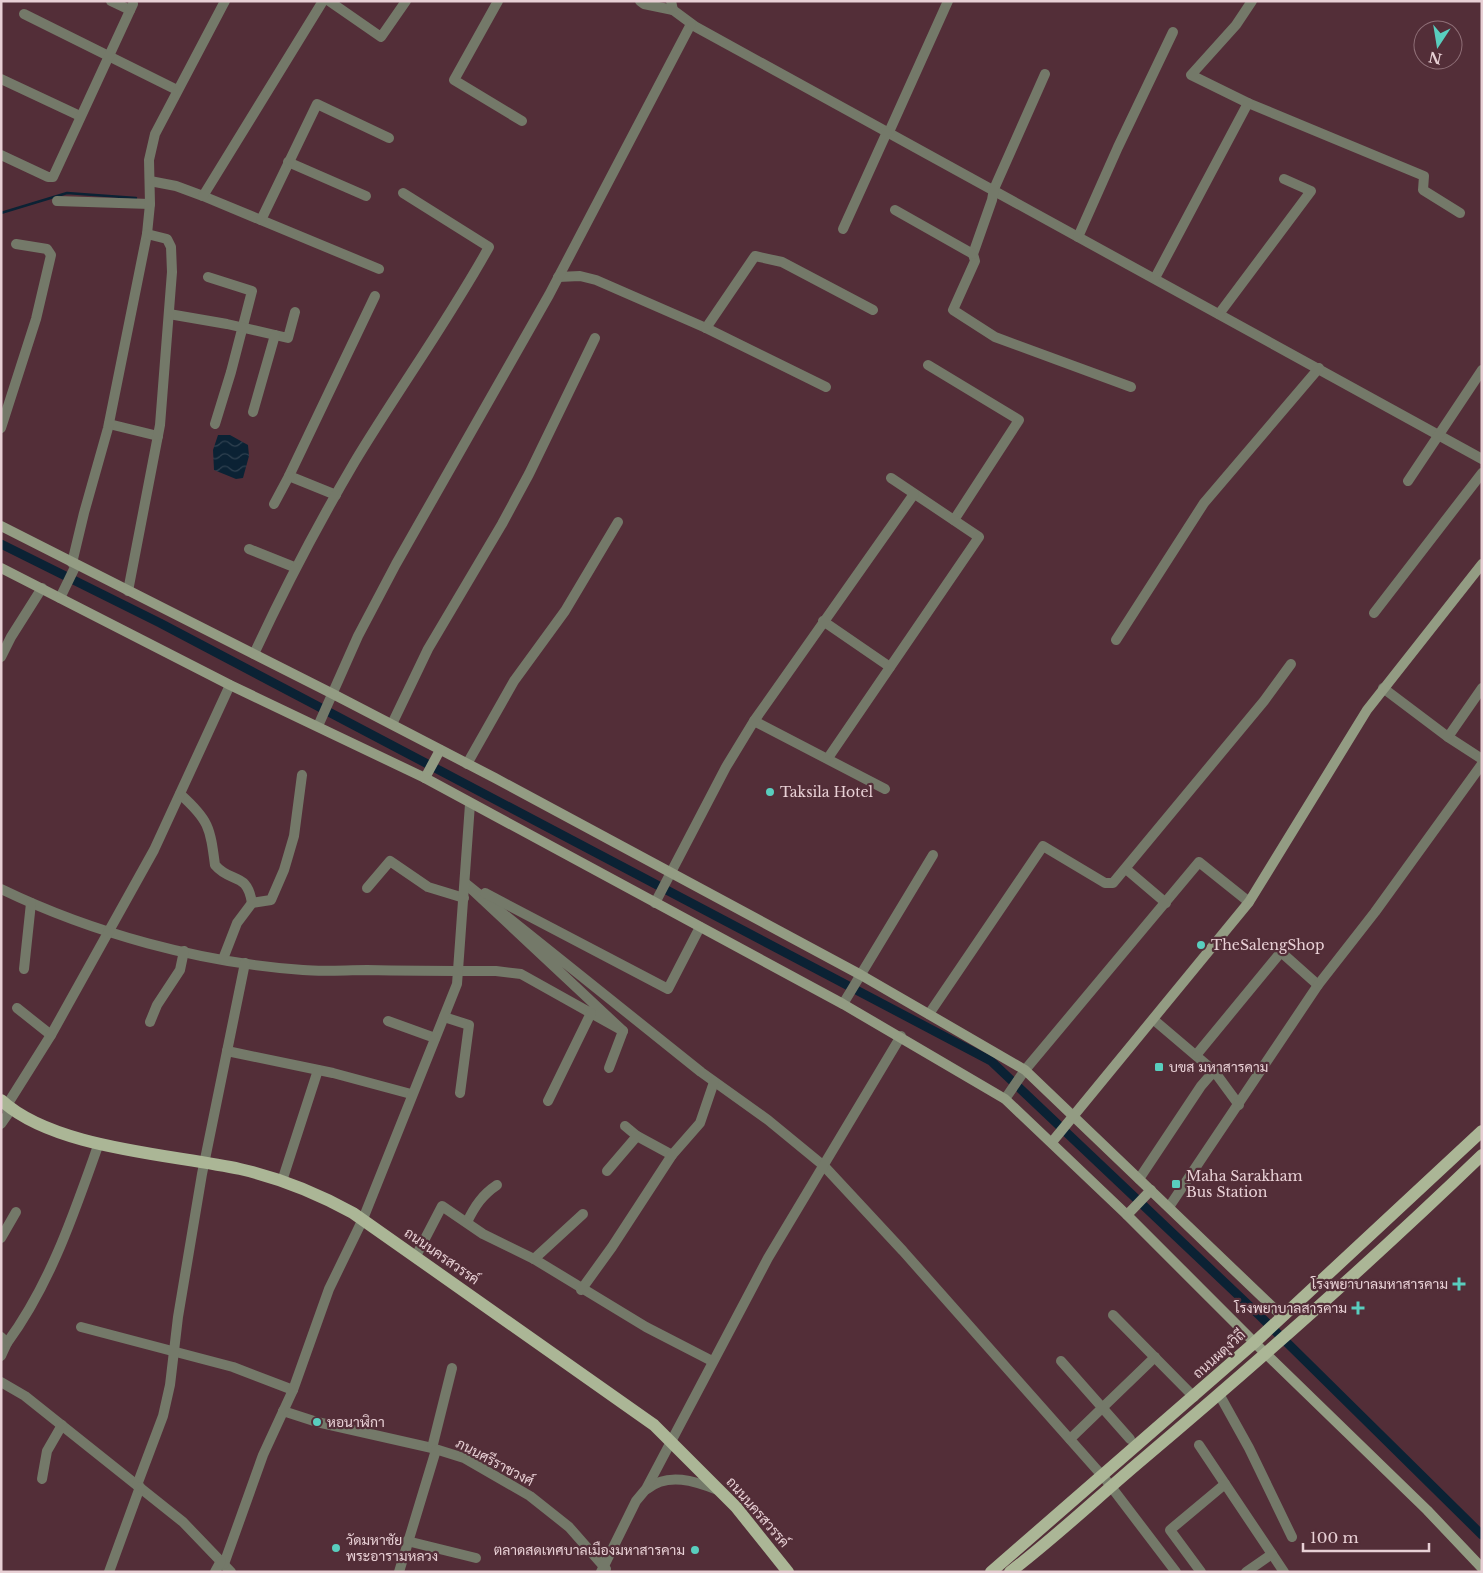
<svg xmlns="http://www.w3.org/2000/svg" width="1483" height="1573" viewBox="0 0 1483 1573" font-family="'Libre Baskerville',Sarabun,serif">
<style>
.water{fill:url(#water-waves)}
.lines{fill:none;stroke-linecap:round;stroke-linejoin:round}
.stream{stroke:#0b2234;stroke-width:2.5}
.canal{stroke:#0b2234;stroke-width:9}
.street{stroke:#747969;stroke-width:10}
.secondary{stroke:#939c83;stroke-width:10}
.primary{stroke:#abb696;stroke-width:12}
.poi-dot{fill:#59cebe;stroke:#532e38;stroke-width:2}
.labels{text-anchor:middle;stroke-width:4.5;stroke-linejoin:round;paint-order:stroke}
.poi-label{font-size:14px;fill:#e8d0d5;stroke:#532e38;text-anchor:start}
.street-label{font-size:14px;fill:#e8d0d5;stroke:#532e38}
</style>
<defs>
<pattern id="water-waves" width="16" height="10" patternUnits="userSpaceOnUse" patternTransform="scale(1.25)"><rect width="16" height="10" fill="#0b2234"/><path d="M0 5q4-4 8 0t8 0" fill="none" stroke="#2f4150"/></pattern>
</defs>
<rect width="100%" height="100%" fill="#532e38"/>
<!-- water -->
<path class="water" d="M218 435H230L248 445 249 456 243 478 236 479 214 470 213 450Z"/>
<g class="lines">
<!-- stream -->
<path class="stream" d="M1 213 67 193 136 198"/>
<!-- canal -->
<path class="canal" d="M1 544 160 623 991 1061 1259 1315 1482 1535"/>
<!-- street -->
<g class="street">
<path d="M111 1 130 10"/>
<path d="M329 1 381 37 406 1"/>
<path d="M498 1 454 80 522 121"/>
<path d="M640 1 644 4 673 10"/>
<path d="M671 1 673 10 696 27 1482 459"/>
<path d="M24 14 177 90"/>
<path d="M1045 74 994 189 992 200 973 254 975 261 953 310 995 337 1131 387"/>
<path d="M1 79 80 116"/>
<path d="M1248 103 1424 176 1423 190 1460 213"/>
<path d="M889 132 948 1"/>
<path d="M1 155 48 177H53L133 4"/>
<path d="M288 162 366 196"/>
<path d="M150 181 176 186 203 196 379 269"/>
<path d="M203 196 323 1"/>
<path d="M57 201 150 204"/>
<path d="M895 210 973 254"/>
<path d="M261 220 317 104 389 138"/>
<path d="M843 229 887 132"/>
<path d="M1078 237 1118 147 1173 32"/>
<path d="M208 277 252 291 231 372 215 424"/>
<path d="M558 277 580 276 596 280 706 328 826 387"/>
<path d="M1155 278 1248 103 1191 75 1236 25 1252 1"/>
<path d="M169 314 227 324 288 338 295 312"/>
<path d="M1219 314 1311 191 1284 179"/>
<path d="M706 328 755 256 782 262 873 310"/>
<path d="M928 365 1019 420 954 520"/>
<path d="M253 412 275 335"/>
<path d="M109 424 158 436"/>
<path d="M1 428 36 319 51 255 47 249 16 244"/>
<path d="M1408 481 1482 370"/>
<path d="M336 495 289 476 375 296"/>
<path d="M274 504 289 476"/>
<path d="M249 549 294 567"/>
<path d="M72 563 84 513 108 428 147 234 150 204 149 160 155 134 225 1"/>
<path d="M128 591 160 425 172 272 171 247 167 239 147 234"/>
<path d="M60 598 76 565"/>
<path d="M1374 613 1482 473"/>
<path d="M823 621 890 667"/>
<path d="M1116 640 1204 503 1319 368"/>
<path d="M254 654C285 587 317 526 354 463 398 390 448 321 489 247L403 193"/>
<path d="M1 657 11 637 42 588"/>
<path d="M1383 688 1448 737 1482 759"/>
<path d="M754 721 885 789"/>
<path d="M392 724 428 649 502 524 529 474 595 338"/>
<path d="M318 726 358 636 396 564 549 295 691 24"/>
<path d="M1448 737 1482 688"/>
<path d="M828 758 979 537 891 478"/>
<path d="M467 764 514 681 565 611 618 522"/>
<path d="M180 794C209 820 210 827 215 865 231 884 247 871 252 903"/>
<path d="M1126 869 1166 903"/>
<path d="M367 888 390 861 428 887 464 898"/>
<path d="M1 889C92 933 201 963 303 970 324 972 346 970 367 970 410 971 453 971 496 971L521 974 623 1031 465 883 701 1072 768 1120 824 1166 903 1251 1106 1480 1176 1572"/>
<path d="M485 893 668 989 700 927"/>
<path d="M655 903 726 767 754 721 914 494"/>
<path d="M223 959 237 923 252 903 271 900 284 870 294 836 302 775"/>
<path d="M24 969 31 903"/>
<path d="M843 1004 933 855"/>
<path d="M17 1008 51 1035"/>
<path d="M929 1014 1043 846 1105 883H1113L1264 701 1291 664"/>
<path d="M444 1017 469 1025 460 1093"/>
<path d="M1154 1020 1214 1071"/>
<path d="M388 1021 435 1038"/>
<path d="M150 1022 157 1005 180 970 184 951"/>
<path d="M227 1051 333 1073 411 1094"/>
<path d="M1197 1054 1281 952 1318 985"/>
<path d="M609 1068 623 1031"/>
<path d="M1005 1099 1025 1070 1199 862 1249 902"/>
<path d="M548 1101 591 1013"/>
<path d="M1 1124 8 1114 7 1105 51 1035 154 850 230 685"/>
<path d="M625 1126 637 1136 672 1155"/>
<path d="M607 1171 637 1136"/>
<path d="M1139 1179 1201 1086 1214 1071 1239 1105"/>
<path d="M282 1181 318 1070"/>
<path d="M1169 1207 1318 985 1375 912 1482 764"/>
<path d="M467 1222C475 1206 482 1195 497 1185"/>
<path d="M1 1238 16 1212"/>
<path d="M416 1256 442 1206 483 1234 534 1259 646 1327 712 1361"/>
<path d="M534 1259 583 1214"/>
<path d="M581 1290 612 1247 672 1155 700 1123 714 1082"/>
<path d="M1113 1315 1194 1397"/>
<path d="M81 1327 233 1367 293 1390"/>
<path d="M1 1337 7 1343 1 1356"/>
<path d="M7 1343C51 1283 74 1213 99 1143"/>
<path d="M1061 1361 1130 1439"/>
<path d="M1 1382 25 1396 183 1522 231 1572"/>
<path d="M1219 1394 1249 1448 1292 1537"/>
<path d="M283 1411 317 1422 432 1448 464 1458 530 1496 569 1527 606 1569"/>
<path d="M1070 1439 1155 1357"/>
<path d="M1199 1445 1284 1572"/>
<path d="M432 1448 452 1368"/>
<path d="M42 1479 47 1451 62 1425"/>
<path d="M137 1485 163 1416 170 1385 178 1317 202 1174 245 963"/>
<path d="M647 1489C668 1472 695 1481 718 1490"/>
<path d="M407 1541 476 1558"/>
<path d="M224 1564 263 1455 293 1390 329 1289 363 1219 457 984 470 804"/>
<path d="M109 1572 140 1487"/>
<path d="M215 1572 221 1561"/>
<path d="M399 1572 436 1450"/>
<path d="M601 1572 636 1501 646 1489 768 1258 901 1036"/>
<path d="M1201 1572 1170 1530 1225 1484"/>
<path d="M1246 1572 1272 1554"/>
</g>
<!-- secondary -->
<g class="secondary">
<path d="M1 526 333 694 495 778 861 975 1025 1070 1282 1316"/>
<path d="M1 568 230 685 425 778 843 1004 1005 1099 1127 1215 1262 1350 1427 1510 1482 1568"/>
<path d="M425 778 440 750"/>
<path d="M1052 1142 1249 902 1367 710 1482 564"/>
<path d="M1127 1215 1151 1190"/>
</g>
<!-- primary -->
<g class="primary">
<path d="M1 1100C54 1149 171 1154 240 1169 280 1178 317 1193 353 1213L654 1425 736 1507 788 1572"/>
<path d="M991 1572 1254 1343 1482 1131"/>
<path d="M1010 1572C1057 1536 1099 1496 1143 1459 1259 1361 1373 1260 1482 1155"/>
</g>
</g>
<!-- markers -->
<g class="poi-dot">
<circle cx="770" cy="792" r="5"/>
<circle cx="1201" cy="945" r="5"/>
<rect x="1154" y="1062" width="10" height="10" rx="2.5"/>
<rect x="1171" y="1179" width="10" height="10" rx="2.5"/>
<path d="M1456.5 1276.5h5v5h5v5h-5v5h-5v-5h-5v-5h5z"/>
<path d="M1355.5 1300.5h5v5h5v5h-5v5h-5v-5h-5v-5h5z"/>
<circle cx="317" cy="1422" r="5"/>
<circle cx="336" cy="1548" r="5"/>
<circle cx="695" cy="1550" r="5"/>
</g>
<g class="labels">
<!-- poi labels -->
<g class="poi-label">
<text x="780" y="797">Taksila Hotel</text>
<text x="1211" y="950">TheSalengShop</text>
<text x="1169" y="1072">บขส มหาสารคาม</text>
<text x="1186" y="1181">Maha Sarakham<tspan x="1186" dy="16">Bus Station</tspan></text>
<text x="1448" y="1289" text-anchor="end">โรงพยาบาลมหาสารคาม</text>
<text x="1347" y="1313" text-anchor="end">โรงพยาบาลสารคาม</text>
<text x="327" y="1427">หอนาฬิกา</text>
<text x="346" y="1545">วัดมหาชัย<tspan x="346" dy="16">พระอารามหลวง</tspan></text>
<text x="685" y="1555" text-anchor="end">ตลาดสดเทศบาลเมืองมหาสารคาม</text>
</g>
<!-- street labels -->
<g class="street-label">
<text transform="translate(442 1256) rotate(35)" y="5">ถนนนครสวรรค์</text>
<text transform="translate(1219 1354) rotate(-42)" y="5">ถนนผดุงวิถี</text>
<text transform="translate(495 1462) rotate(28)" y="5">ภนนศรีราชวงศ์</text>
<text transform="translate(758 1512) rotate(49)" y="5">ถนนนครสวรรค์</text>
</g>
</g>
<!-- border -->
<rect width="1483" height="1573" fill="none" stroke="#e8d0d5" stroke-width="5"/>
<!-- north arrow -->
<g transform="translate(1438 45) rotate(192)"><circle r="24" fill="#532e38" stroke="#8f6f77"/>
<path d="M0-4L9 19L0 12L-9 19Z" fill="#59cebe"/>
<text y="-8" font-size="14" font-weight="bold" text-anchor="middle" fill="#e8d0d5">N</text>
</g>
<!-- scale -->
<path d="M1303 1543v8h126v-8" fill="none" stroke="#e8d0d5" stroke-width="2.5"/>
<text x="1310" y="1543" font-size="15" fill="#e8d0d5" stroke="#532e38" stroke-width="4" paint-order="stroke">100 m</text>
</svg>
